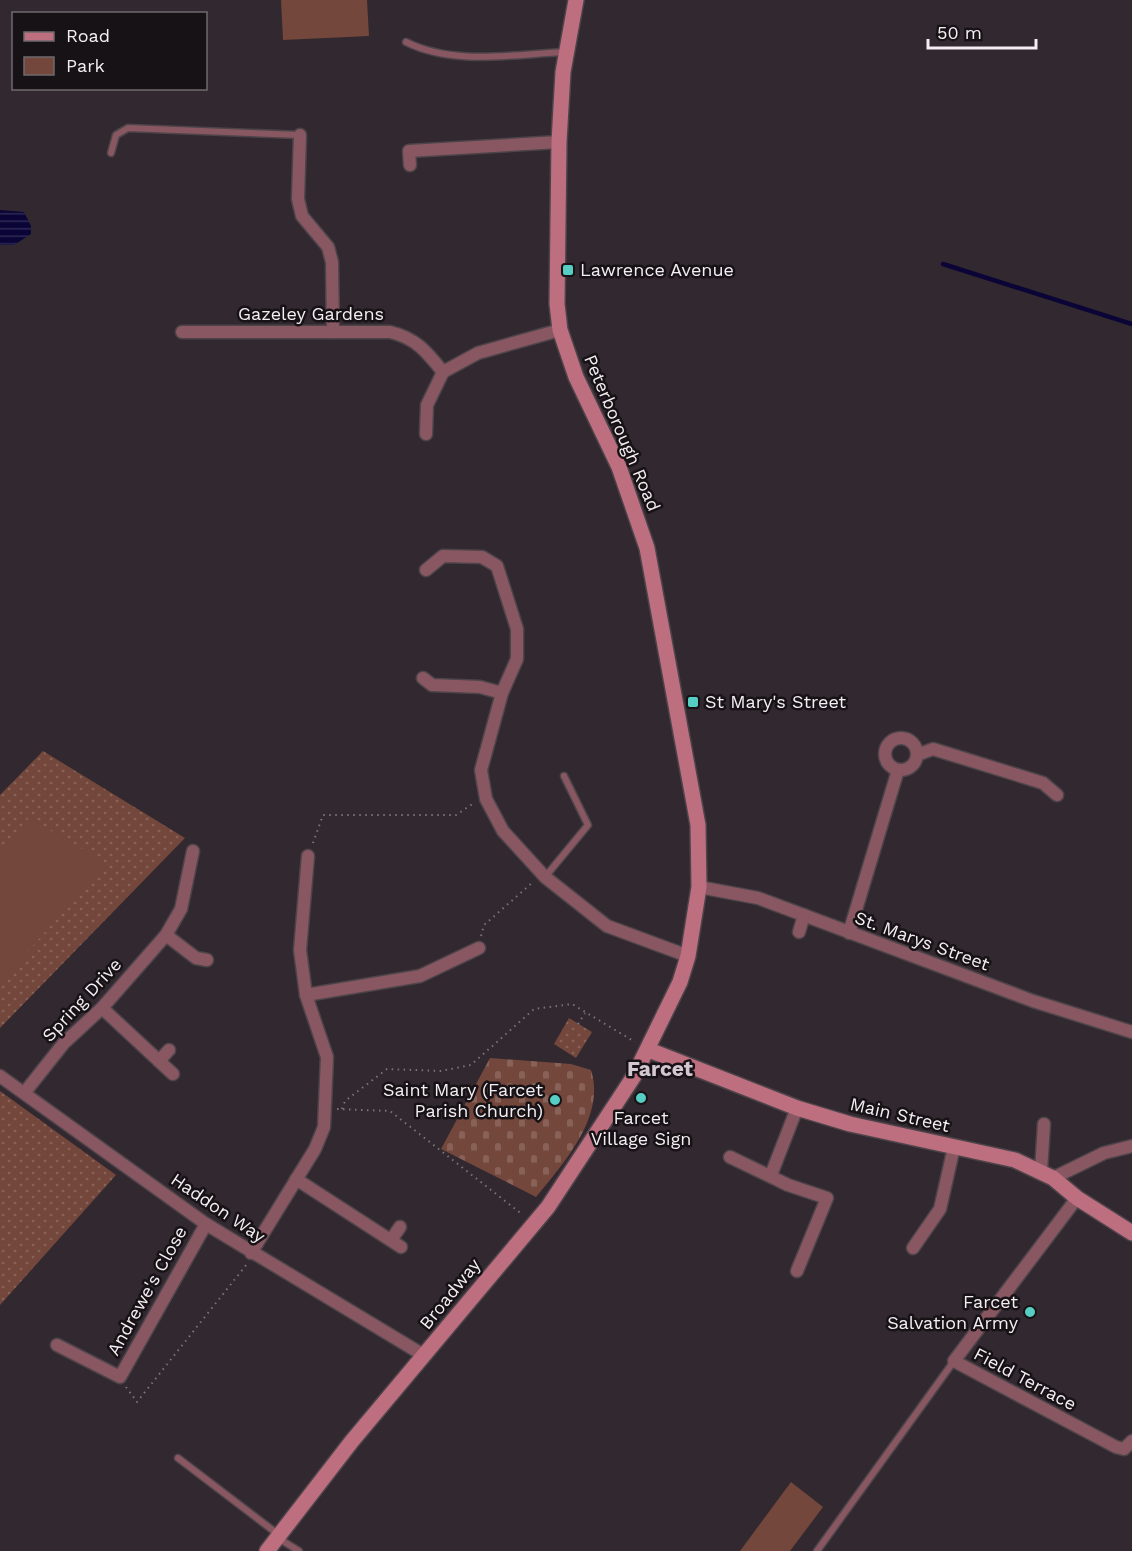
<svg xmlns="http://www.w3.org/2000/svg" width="1132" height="1551" viewBox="0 0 1132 1551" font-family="'Work Sans',sans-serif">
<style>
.green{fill:url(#green-dots)}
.cemetery{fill:url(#cemetery-stones)}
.pitch{fill:#73473b}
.water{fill:url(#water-rules)}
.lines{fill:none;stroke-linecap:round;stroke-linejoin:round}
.stream{stroke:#0a0536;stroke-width:4.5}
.lane-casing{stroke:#4d444a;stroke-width:9}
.street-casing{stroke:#4d444a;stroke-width:15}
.secondary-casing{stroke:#4d444a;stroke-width:18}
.path{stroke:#7c747a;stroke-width:2;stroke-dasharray:1.5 4.5;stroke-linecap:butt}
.lane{stroke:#895761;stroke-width:6}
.street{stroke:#895761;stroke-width:12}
.secondary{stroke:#bd6e7f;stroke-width:15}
.poi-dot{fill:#56cec3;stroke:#171215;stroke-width:2}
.labels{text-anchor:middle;stroke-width:5;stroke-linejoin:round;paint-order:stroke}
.poi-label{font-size:18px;fill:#f4eef2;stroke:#171215;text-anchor:start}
.street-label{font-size:18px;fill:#f4eef2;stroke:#171215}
.quarter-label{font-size:21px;font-weight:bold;fill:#d4c8d0;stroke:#171215}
</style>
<defs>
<pattern id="green-dots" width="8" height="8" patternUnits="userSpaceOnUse" patternTransform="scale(1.5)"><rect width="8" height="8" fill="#73473b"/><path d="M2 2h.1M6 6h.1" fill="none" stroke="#886258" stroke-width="1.8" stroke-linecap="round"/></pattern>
<pattern id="cemetery-stones" width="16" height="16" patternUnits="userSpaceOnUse" patternTransform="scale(1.5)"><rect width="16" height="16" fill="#73473b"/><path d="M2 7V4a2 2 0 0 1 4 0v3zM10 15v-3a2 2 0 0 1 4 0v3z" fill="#886258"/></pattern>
<pattern id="water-rules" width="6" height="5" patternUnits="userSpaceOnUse" patternTransform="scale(1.5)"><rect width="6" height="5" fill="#0a0536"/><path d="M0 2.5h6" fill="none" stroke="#2e2a54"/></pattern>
</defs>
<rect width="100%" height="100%" fill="#32282f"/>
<!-- green -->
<g class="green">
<path d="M43 751 185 838 0 1028V795Z"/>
<path d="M569 1018 592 1032 576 1058 554 1044Z"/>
<path d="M0 1091 116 1175 0 1305Z"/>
</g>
<!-- cemetery -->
<path class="cemetery" d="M490 1058 571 1064 591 1070C606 1116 564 1163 536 1197L441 1149Z"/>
<!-- pitch -->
<g class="pitch">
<path d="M281 0H367L369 36 283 40Z"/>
<path d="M29 818 106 863 0 983V850Z"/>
<path d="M791 1482 823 1507 790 1551H740Z"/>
</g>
<!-- water -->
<path class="water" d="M0 210 24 212 31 226V234L14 245H0Z"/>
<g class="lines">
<!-- stream -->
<path class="stream" d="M943 264 1132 324"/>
<!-- lane casing -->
<g class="lane-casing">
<g id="lane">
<path d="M406 42C454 66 514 54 566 52"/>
<path d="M111 153 116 135 128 128 300 135"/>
<path d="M545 877 588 825 564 776"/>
<path d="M178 1458 279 1535"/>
<path d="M278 1538 299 1551"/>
<path d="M817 1551 954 1361"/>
</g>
</g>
<!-- street casing -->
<g class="street-casing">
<g id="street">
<path d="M300 135 298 199 302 216 328 247 332 262 333 332"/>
<path d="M410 165 409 151 559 142"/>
<path d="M182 332H390C416 338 427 352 443 372L478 353 560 330"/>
<path d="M426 434 427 405 443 372"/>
<path d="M426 570 443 556 482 557 497 566 517 629V659L502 693 481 770 486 799 503 831 545 877 607 926 688 956"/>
<path d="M423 678 432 685 480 687 502 693"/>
<circle cx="901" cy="754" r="16"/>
<path d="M917 755 933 749 1043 783 1057 795"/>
<path d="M699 887 758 898 1033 1001 1132 1032"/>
<path d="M799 932 804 915"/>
<path d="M849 933 898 770"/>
<path d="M166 935 196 958 207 960"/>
<path d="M306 995 420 976 479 948"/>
<path d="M102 1008 173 1074"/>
<path d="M159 1061 169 1050"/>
<path d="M0 1076 206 1224 425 1356"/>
<path d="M25 1092 64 1043 102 1008 166 935 181 909 193 851"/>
<path d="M730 1157 788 1185 827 1198 797 1271"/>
<path d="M1041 1171 1044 1124"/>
<path d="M771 1175 797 1108"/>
<path d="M1053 1178 1104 1153 1132 1146"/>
<path d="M296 1179 401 1247"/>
<path d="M1077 1198 954 1361 1116 1447 1124 1449 1132 1441"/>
<path d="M391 1240 400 1227"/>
<path d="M913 1248 940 1209 954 1147"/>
<path d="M251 1253 315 1149 324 1127 327 1057 306 995 300 950 308 856"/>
<path d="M57 1345 120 1377 206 1224"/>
</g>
</g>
<!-- secondary casing -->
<g class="secondary-casing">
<g id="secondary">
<path d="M649 1050 797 1108 850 1124 1015 1160 1053 1178 1077 1198 1132 1233"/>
<path d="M267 1551 352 1441 548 1207 634 1076 680 982 688 956 699 887 698 825 647 548 619 467 576 377 560 330 557 304 559 142 563 72 576 0"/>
</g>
</g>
<!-- path -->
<g class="path">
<path d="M313 843 323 815H456L474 803"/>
<path d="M481 936 484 925 532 883"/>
<path d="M578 1024 585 1013"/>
<path d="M337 1109 390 1111 523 1215"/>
<path d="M342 1109 345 1101 387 1069 441 1071 471 1065 534 1009 572 1004 635 1042"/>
<path d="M126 1387 137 1402 247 1264"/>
</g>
<!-- lane -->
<use href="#lane" class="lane"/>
<!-- street -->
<use href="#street" class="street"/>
<!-- secondary -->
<use href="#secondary" class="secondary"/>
</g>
<!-- markers -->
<g class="poi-dot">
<rect x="562" y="264" width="12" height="12" rx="3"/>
<rect x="687" y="696" width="12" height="12" rx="3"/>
<circle cx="641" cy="1098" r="6"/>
<circle cx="555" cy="1100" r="6"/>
<circle cx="1030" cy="1312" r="6"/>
</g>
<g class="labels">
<!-- poi labels -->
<g class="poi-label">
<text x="580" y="276">Lawrence Avenue</text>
<text x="705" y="708">St Mary's Street</text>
<text x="543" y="1096" text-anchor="end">Saint Mary (Farcet<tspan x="543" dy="21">Parish Church)</tspan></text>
<text x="641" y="1124" text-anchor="middle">Farcet<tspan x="641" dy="21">Village Sign</tspan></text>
<text x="1018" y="1308" text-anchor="end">Farcet<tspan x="1018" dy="21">Salvation Army</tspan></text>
</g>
<!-- street labels -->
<g class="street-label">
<text x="311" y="320">Gazeley Gardens</text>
<text transform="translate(622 433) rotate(67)" y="6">Peterborough Road</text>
<text transform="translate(922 941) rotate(20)" y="6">St. Marys Street</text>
<text transform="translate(82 1000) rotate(-47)" y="6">Spring Drive</text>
<text transform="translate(900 1115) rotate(13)" y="6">Main Street</text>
<text transform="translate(218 1208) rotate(34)" y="6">Haddon Way</text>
<text transform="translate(147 1291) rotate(-61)" y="6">Andrewe's Close</text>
<text transform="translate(450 1294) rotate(-51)" y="6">Broadway</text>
<text transform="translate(1025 1379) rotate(28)" y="6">Field Terrace</text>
</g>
<!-- quarter labels -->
<g class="quarter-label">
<text x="660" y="1076">Farcet</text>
</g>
</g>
<!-- legend -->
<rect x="12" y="12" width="195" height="78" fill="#171215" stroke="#6f6a6d" stroke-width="1.5"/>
<rect x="24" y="32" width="30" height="9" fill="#bd6e7f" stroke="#6f6a6d" stroke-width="1.5"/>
<text x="66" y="42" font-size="18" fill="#f4eef2">Road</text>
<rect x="24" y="57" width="30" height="18" fill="#73473b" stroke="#6f6a6d" stroke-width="1.5"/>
<text x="66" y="72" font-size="18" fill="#f4eef2">Park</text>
<!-- scale -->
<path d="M928 39v9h108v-9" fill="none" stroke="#f4eef2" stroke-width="3"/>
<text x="937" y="39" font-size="18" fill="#f4eef2" stroke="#171215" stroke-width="4.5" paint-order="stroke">50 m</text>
</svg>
